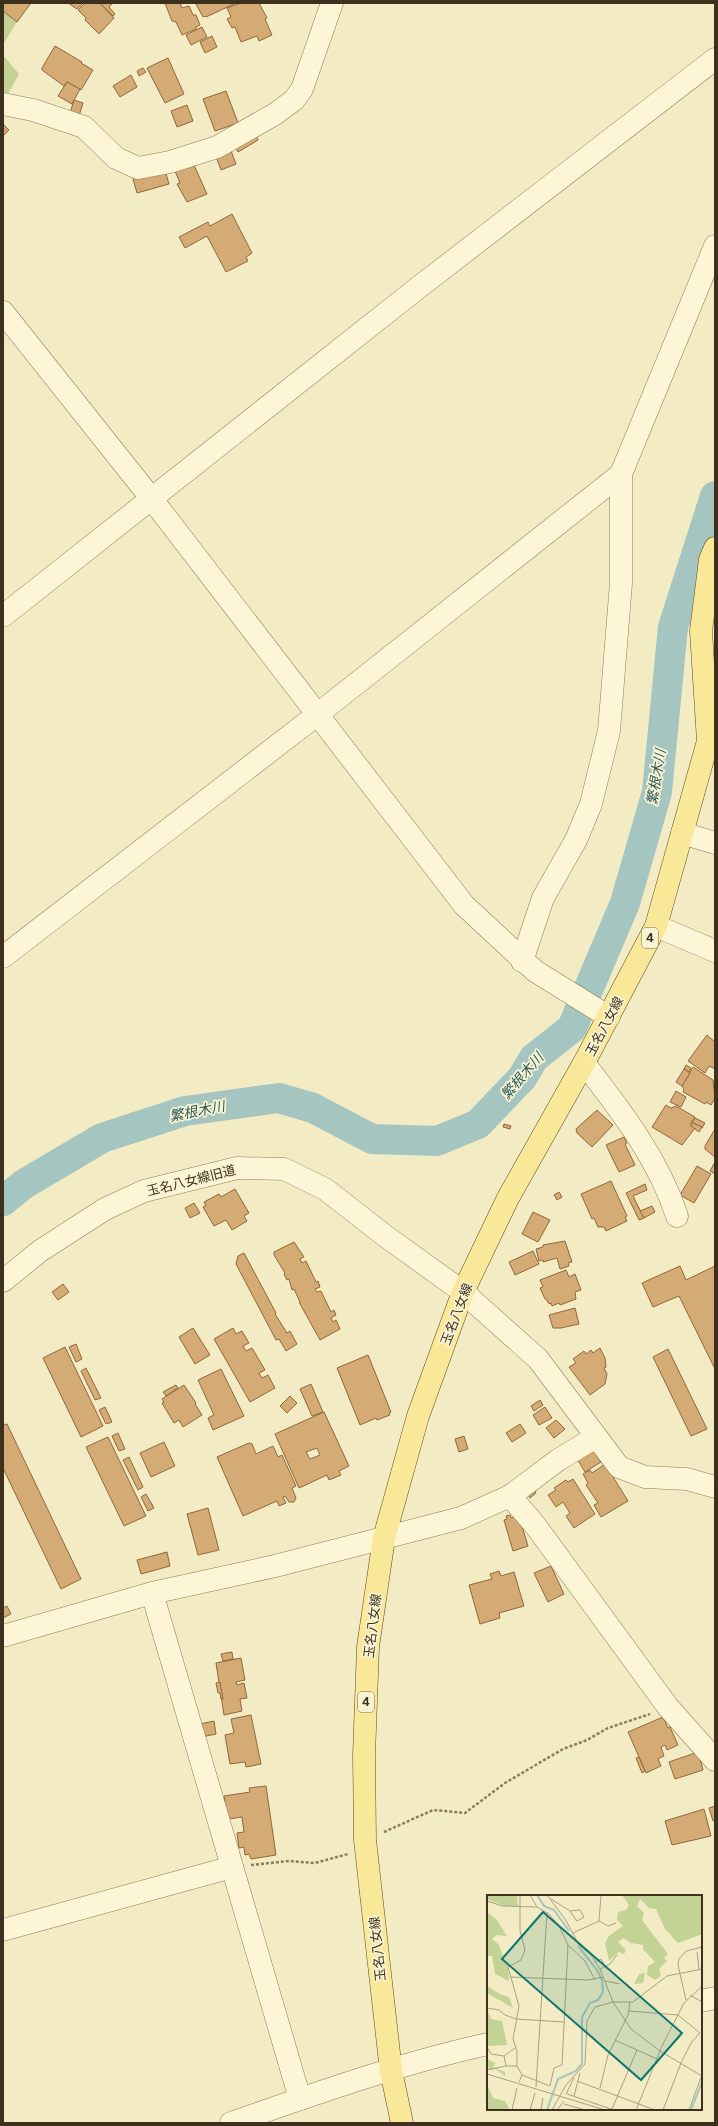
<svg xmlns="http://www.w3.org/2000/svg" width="718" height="2126" viewBox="0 0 718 2126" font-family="Bitter,'Noto Sans JP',serif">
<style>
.green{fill:#c3d295}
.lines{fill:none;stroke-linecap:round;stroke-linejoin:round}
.river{stroke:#a5c5c0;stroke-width:30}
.building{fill:#d4aa75;stroke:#90683b;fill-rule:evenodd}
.minor-casing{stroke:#8f7c57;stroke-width:23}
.major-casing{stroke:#5c492c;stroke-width:23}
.path{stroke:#8f7c57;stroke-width:2.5;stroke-dasharray:3 2;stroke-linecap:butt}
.minor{stroke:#fcf6d7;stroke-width:22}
.major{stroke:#f9e897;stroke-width:22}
.labels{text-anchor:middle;stroke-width:3.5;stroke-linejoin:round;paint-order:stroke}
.shield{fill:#f9f3d3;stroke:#756b54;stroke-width:1}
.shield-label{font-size:12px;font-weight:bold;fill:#3d311d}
.street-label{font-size:13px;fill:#3d311d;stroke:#f9f3d3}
.water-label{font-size:14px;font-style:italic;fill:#2b5b5e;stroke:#f9f3d3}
.inset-river{fill:none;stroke:#a5c5c0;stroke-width:2}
.inset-road{fill:none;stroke:#aaa181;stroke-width:1}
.view{fill:#0f766e;fill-opacity:0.15;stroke:#0f766e;stroke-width:2}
.inset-edge{fill:none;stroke:#3d311d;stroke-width:2}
</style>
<rect width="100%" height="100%" fill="#f2ebc3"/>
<!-- green -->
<g class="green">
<path d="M3 3H28L3 45Z"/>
<path d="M3 55 19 74 5 99H3Z"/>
</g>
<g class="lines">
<!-- river -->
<path class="river" d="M3 1201 24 1184 102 1138 185 1111 279 1098 313 1108 372 1139 437 1141 478 1124 522 1078 534 1058 572 1028 625 903 657 792 673 627 715 496"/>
</g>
<!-- building -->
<g class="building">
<path d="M3 3H31L17 22 3 11Z"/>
<path d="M68 3H83L77 9Z"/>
<path d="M85 3H100L114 18 99 34 85 20 86 18 78 10Z"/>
<path d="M100 3H113L109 7 115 14 113 16Z"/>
<path d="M165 3H180L182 8 189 6 193 15H196L200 25 196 27V29L182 35 176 22 172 21Z"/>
<path d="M198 3H234V4L206 17 205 16 203 17 196 4Z"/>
<path d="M240 3H259L267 18 265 19 272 35 259 41 257 36 241 42 235 27 232 28 227 19 231 17 227 8Z"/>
<path d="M202 27 207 37 191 45 186 35Z"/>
<path d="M212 36 217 47 205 53 200 42Z"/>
<path d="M55 46 82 62 81 63 93 70 81 90 67 82 64 86 42 70V68Z"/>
<path d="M168 58 184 94 165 103 147 68Z"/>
<path d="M143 68 146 72 139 76 137 71Z"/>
<path d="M131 75 137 87 120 97 113 86Z"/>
<path d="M67 82 80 89 72 104 58 96Z"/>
<path d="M226 91 238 123 215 131 203 99Z"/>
<path d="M74 100 83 103 79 116 70 113Z"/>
<path d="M187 105 193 121 177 127 171 111Z"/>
<path d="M3 124 9 130 3 136Z"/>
<path d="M254 132 258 140 238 152 234 144Z"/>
<path d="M230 148 236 164 221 170 215 154Z"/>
<path d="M193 163 207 194 187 202 177 184 180 183 175 171Z"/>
<path d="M165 170 169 184 137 193 133 179Z"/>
<path d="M232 214 252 253 246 257 248 261 226 272 207 236 185 248 179 237 208 222 210 226Z"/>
<path d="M707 1035 715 1042V1069L709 1066 705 1073 688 1061Z"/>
<path d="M686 1065 691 1068 689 1072 684 1069Z"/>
<path d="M693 1067 713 1080 715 1098 711 1105 706 1102 705 1104 683 1092 684 1089 682 1086Z"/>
<path d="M684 1069 690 1073 682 1086 676 1082Z"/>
<path d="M676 1091 686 1097 681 1107 670 1102Z"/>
<path d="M666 1105 671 1108 676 1106 695 1117 690 1125 695 1128 682 1145 652 1127Z"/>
<path d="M597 1110 613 1125 592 1147 577 1133 576 1129Z"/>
<path d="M695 1118 705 1123 702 1128 692 1122Z"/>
<path d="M693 1123 702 1127 699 1132 691 1126Z"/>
<path d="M504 1124 511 1126 510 1129 503 1127Z"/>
<path d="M715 1129V1157L705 1149V1146Z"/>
<path d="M624 1137 627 1143 625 1144 635 1165 619 1172 606 1145Z"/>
<path d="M715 1162V1174L710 1171Z"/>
<path d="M697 1166 711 1174 694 1203 680 1195Z"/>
<path d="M611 1181 627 1216 625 1217 627 1221 606 1231 604 1227H598L594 1218 592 1219 581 1194Z"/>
<path d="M645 1184 647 1190 633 1196 644 1218 639 1220 626 1193Z"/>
<path d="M235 1189 249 1213 244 1216 247 1221 232 1230 226 1220 214 1226 203 1207 206 1206 204 1202 219 1194 221 1197Z"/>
<path d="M559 1192 562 1197 557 1200 554 1195Z"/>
<path d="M194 1203 200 1213 190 1218 185 1208Z"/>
<path d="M652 1206 655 1212 644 1218 640 1211Z"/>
<path d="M533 1212 550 1220 538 1242 522 1234Z"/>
<path d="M565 1241 572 1262 568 1263 569 1266 560 1269 557 1258 543 1262V1260L539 1261 536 1249 543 1247V1245Z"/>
<path d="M294 1242 304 1257 300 1259 302 1263 306 1261 316 1282 318 1281 320 1287 315 1289 317 1292 321 1291 331 1312 334 1310 336 1315 331 1318 333 1322 336 1320 340 1329 320 1340 299 1302H300L294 1289 292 1290 289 1279 287 1280 284 1274 285 1273 274 1255V1252Z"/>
<path d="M533 1251 539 1264 515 1275 509 1262Z"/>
<path d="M244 1253 276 1313 275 1314 287 1333 290 1331 297 1344 286 1351 279 1339 276 1340 236 1264 238 1256Z"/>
<path d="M680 1266 686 1280 715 1266V1369L679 1296 653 1307 642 1283Z"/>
<path d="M566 1270 569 1277 575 1274 581 1290 575 1292 576 1299 560 1305 559 1303 552 1306 551 1303 549 1304 546 1299H545L540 1288 543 1287 540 1280Z"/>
<path d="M63 1284 69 1292 58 1300 52 1292Z"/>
<path d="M575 1308 579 1324 561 1328H553L549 1315Z"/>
<path d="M193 1328 210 1355 195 1364 179 1337Z"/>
<path d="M233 1328 236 1334 242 1331 249 1343 243 1346 246 1351 252 1348 265 1370 259 1373 262 1378 268 1375 275 1388 250 1402 214 1339Z"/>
<path d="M76 1344 82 1359 76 1362 69 1347Z"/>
<path d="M65 1347 103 1426 81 1437 43 1358Z"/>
<path d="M600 1348 605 1358 606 1367 604 1368 607 1374 605 1384 590 1395 569 1367 576 1363 573 1359 584 1351 586 1354 591 1350 593 1353Z"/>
<path d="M668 1349 707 1429 691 1436 653 1357Z"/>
<path d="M368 1355 391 1412 389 1413 390 1415 377 1420 376 1418 360 1425 337 1368Z"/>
<path d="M86 1368 101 1398 95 1400 81 1371Z"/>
<path d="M221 1369 244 1416 213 1430 208 1418 214 1415 198 1380Z"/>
<path d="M311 1384 323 1412 312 1416 300 1389Z"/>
<path d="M176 1385 178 1388 166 1396 163 1392Z"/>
<path d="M184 1385 196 1403 195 1404 202 1415 183 1427 179 1420 174 1423 162 1403 164 1402 162 1399Z"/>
<path d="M290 1396 297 1403 287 1413 280 1406Z"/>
<path d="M540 1400 543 1405 534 1411 531 1406Z"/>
<path d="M105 1407 112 1422 106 1424 99 1410Z"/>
<path d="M545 1407 552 1418 539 1425 533 1415Z"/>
<path d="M324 1412 349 1466 339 1471 341 1475 329 1480 327 1475 299 1488 275 1434ZM317 1448 320 1455 310 1459 306 1452Z"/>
<path d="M556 1420 565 1429 554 1438 546 1428Z"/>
<path d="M7 1424 81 1579 61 1589 3 1468V1425Z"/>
<path d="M520 1424 526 1433 512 1442 506 1433Z"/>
<path d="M118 1433 125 1449 119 1451 112 1436Z"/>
<path d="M464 1436 468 1449 459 1452 455 1439Z"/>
<path d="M108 1437 146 1516 124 1526 86 1447Z"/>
<path d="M164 1442 175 1466 151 1477 140 1453Z"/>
<path d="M249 1443 252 1444 256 1454 273 1446 278 1457 282 1455 296 1486 292 1488 296 1498 294 1502H289L285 1496 283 1497 286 1503 279 1506 277 1501 243 1516 217 1457Z"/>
<path d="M590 1444 601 1462 585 1472 574 1454Z"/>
<path d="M129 1457 143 1487 138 1490 123 1460Z"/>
<path d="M605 1464 628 1501 601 1517 594 1505 598 1503 586 1485 588 1483 583 1474 590 1470 592 1473Z"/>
<path d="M573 1479 595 1514 574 1528 566 1516 570 1513 563 1502 556 1507 548 1495 556 1490 554 1488 566 1480 568 1482Z"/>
<path d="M532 1486 536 1493 530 1498 525 1490Z"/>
<path d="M146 1494 154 1508 148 1511 141 1497Z"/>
<path d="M208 1508 219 1550 198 1555 187 1514Z"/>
<path d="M510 1515 511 1518 519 1516 528 1546 513 1551 504 1520 507 1519 506 1516Z"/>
<path d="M167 1552 170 1566 141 1574 137 1560Z"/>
<path d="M551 1566 564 1594 548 1602 534 1573Z"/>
<path d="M499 1571 501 1576 514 1572 524 1606 499 1613 500 1618 480 1624 469 1585 492 1579 490 1574Z"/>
<path d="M7 1606 11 1614 3 1618V1608Z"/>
<path d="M232 1652 233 1659 223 1661 221 1654Z"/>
<path d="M241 1658 245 1680 236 1682 237 1685 244 1683 247 1698 240 1699 242 1711 224 1715 216 1663Z"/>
<path d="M220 1682 223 1699H221L220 1693H218L216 1683Z"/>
<path d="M251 1715 261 1764 246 1767 245 1762 230 1764 225 1735 234 1733 231 1719Z"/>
<path d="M663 1717 668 1728 670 1727 678 1745 667 1750 665 1745 661 1747 664 1756 658 1759 661 1766 646 1773 628 1732Z"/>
<path d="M214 1721 216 1734 202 1737 200 1724Z"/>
<path d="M698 1752 703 1770 675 1779 669 1762Z"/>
<path d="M639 1757 645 1771 642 1773 636 1758Z"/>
<path d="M266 1786 276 1855 251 1859 249 1854 245 1855 244 1847 239 1848 237 1833 244 1832 242 1817 229 1819 220 1803 225 1802 224 1796 250 1792 249 1788Z"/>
<path d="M715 1806V1820L713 1821 709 1808Z"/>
<path d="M704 1809 711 1836 672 1845 665 1821Z"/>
</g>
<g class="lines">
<!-- minor casing -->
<g class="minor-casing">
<g id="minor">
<path d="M3 104 33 110 84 127 116 158 138 168 170 162 217 147 275 114 294 100 302 89 332 3"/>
<path d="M3 312 151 498 464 905 535 971 609 1017"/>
<path d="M3 616 419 287 715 59"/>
<path d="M682 833 715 843"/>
<path d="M656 926 715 951"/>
<path d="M3 957 318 714 621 474"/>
<path d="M522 961 543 898 576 840 591 804 609 731 621 583V474L715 246"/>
<path d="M584 1063C621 1111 658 1158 677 1216"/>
<path d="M3 1281 40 1251 105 1209 144 1191 237 1168 284 1169 325 1189 384 1235 463 1292 538 1359 619 1467 645 1477 687 1479 715 1487"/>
<path d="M510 1496 535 1525 668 1707 715 1760"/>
<path d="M152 1593 300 2099"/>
<path d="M3 1636 152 1593 275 1566 461 1518 510 1496 558 1460 596 1437"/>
<path d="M3 1930 232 1867"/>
<path d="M701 2001 715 1998"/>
<path d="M231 2123C315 2094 401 2063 488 2044"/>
</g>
</g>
<!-- major casing -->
<g class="major-casing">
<path id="major" d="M402 2123 391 2071 365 1840 364 1755 368 1647 384 1538 418 1416 463 1292 508 1198 584 1063 656 926 708 741 701 631 710 560 715 548"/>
</g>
<!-- path -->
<g class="path">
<path d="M384 1832 433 1810 465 1813 505 1783 563 1749 587 1740 608 1728 650 1714"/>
<path d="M251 1865 289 1861 315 1863 348 1854"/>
</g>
<!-- minor -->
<use href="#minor" class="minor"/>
<!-- major -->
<use href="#major" class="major"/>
</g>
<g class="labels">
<!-- shield labels -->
<g class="shield">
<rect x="642" y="928" width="16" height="20" rx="3"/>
<rect x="358" y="1692" width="16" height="20" rx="3"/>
</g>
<g class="shield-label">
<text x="650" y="942">4</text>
<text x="366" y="1706">4</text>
</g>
<!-- street labels -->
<g class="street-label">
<text transform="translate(604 1026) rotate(-62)" y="5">玉名八女線</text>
<text transform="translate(191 1180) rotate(-14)" y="5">玉名八女線旧道</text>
<text transform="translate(456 1314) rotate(-69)" y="5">玉名八女線</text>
<text transform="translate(372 1626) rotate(-83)" y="5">玉名八女線</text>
<text transform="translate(377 1949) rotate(-96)" y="5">玉名八女線</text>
</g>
<!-- water labels -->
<g class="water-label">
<text transform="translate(656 777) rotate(-81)" y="5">繁根木川</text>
<text transform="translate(522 1076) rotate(-49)" y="5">繁根木川</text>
<text transform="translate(197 1111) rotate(-11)" y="5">繁根木川</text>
</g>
</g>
<!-- overview -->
<g transform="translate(487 1895)">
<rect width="215" height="215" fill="#f2ebc3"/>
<path d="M0 0H30L31 11H17L0 4ZM135 0H215V39L191 48 178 34 169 14 162 13 153 4 150 11 157 18 155 25 181 59 177 63 180 66 172 74 174 81 168 85 160 80 161 71 168 67 156 54V50L144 48 136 43 131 47 139 55 137 59 132 57 122 66 118 48 122 41 136 31 130 25 131 17 139 15 142 10ZM0 17 10 25 20 41 10 40 5 44 12 50 18 67H21L22 86 8 79 5 61H0ZM158 78 156 88 147 89 152 79ZM0 91 13 99 22 102 26 113 0 98ZM0 114 4 124 15 126 20 150 0 151ZM0 164 8 168 6 172 18 177V181L8 174 2 175ZM0 190 6 203 18 206 23 215H0Z" fill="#c3d295"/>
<path class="inset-river" d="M50 0 57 11 67 15 82 36M60 215 71 184 89 176 95 169V122L103 108 111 105 116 97 115 85 110 75 91 51M204 215 215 187"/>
<path class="inset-road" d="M43 0 50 12 62 19 72 31 81 50 98 66 108 85M60 0 78 24 92 50 104 60 113 74 126 107 144 134 173 156 215 181M64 4 83 16 90 26 97 22 93 15 83 16M0 6 15 11 50 12M112 26 121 31 129 28M86 38 112 26 114 0M210 57 212 74M108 67 114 64 117 69M113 74 123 69 130 60M23 82 101 85 116 82M118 86 133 89M203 100 215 107M199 105 191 70 192 64 199 56 215 52M0 113 12 115 18 120 29 124 77 127M142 116 191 120 213 138M128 145 170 164M0 152 4 159 17 161 28 153M17 161 19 171H30M0 175 19 171M0 179 118 215M35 180 63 191 67 173 75 170 81 50M90 186 168 215M32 187 35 180 30 171V156L26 144 32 111 21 72 34 65 38 55 33 35V0M49 192 60 18M113 193 121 160 141 120 143 107M79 199 87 183M80 199 127 215M87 201 93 178M77 209 98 215M65 214 70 215 77 206M125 214 150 155M25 215 30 193M43 215 48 198M54 215 56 203M65 215 79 190 98 169 100 126 108 112 126 107H146L180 81 215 74M149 215 175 151 197 108 215 91M176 215 194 168 204 148 213 138M202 215 215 180"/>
<path class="view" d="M56 17 195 138 154 185 15 64Z"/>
<rect width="215" height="215" class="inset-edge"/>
</g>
<!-- border -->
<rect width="718" height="2126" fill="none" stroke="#3d311d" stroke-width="8"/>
</svg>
